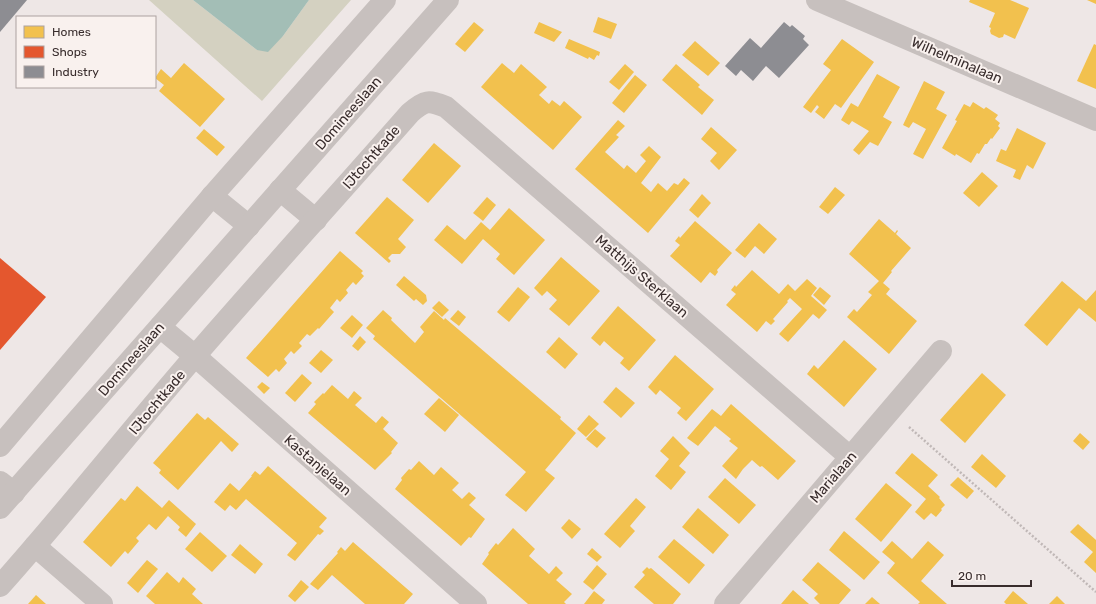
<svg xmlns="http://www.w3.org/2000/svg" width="1096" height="604" viewBox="0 0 1096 604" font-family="Rubik,sans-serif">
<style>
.green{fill:#d4d1c1}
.water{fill:#a3beb6}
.homes{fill:#f2c14e}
.shops{fill:#e4572e}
.industry{fill:#8d8d92}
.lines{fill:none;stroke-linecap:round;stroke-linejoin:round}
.path{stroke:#c0b8b7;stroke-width:2.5;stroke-dasharray:2 2;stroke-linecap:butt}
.minor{stroke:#c7c0be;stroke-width:22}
.tertiary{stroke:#c7c0be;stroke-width:22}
.labels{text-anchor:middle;stroke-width:4;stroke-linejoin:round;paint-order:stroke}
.street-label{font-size:14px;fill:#382c2c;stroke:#f9f1ee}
</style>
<rect width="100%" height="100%" fill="#eee7e6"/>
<!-- green -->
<path class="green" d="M149 0H193L257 50 283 36 309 0H351L262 101Z"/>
<!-- water -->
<path class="water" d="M193 0H309L283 36 268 52 257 50Z"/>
<!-- homes -->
<g class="homes">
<path d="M970 0H1010L1029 8 1015 39 1004 34 1003 37 999 38 991 34 990 31 991 28 989 27 995 13 969 2Z"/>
<path d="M1087 0H1096V4Z"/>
<path d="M598 17 617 24 611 39 593 32Z"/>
<path d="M474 22 484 30 465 52 455 44Z"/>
<path d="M539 22 562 32 554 42 534 33Z"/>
<path d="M569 39 600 52 599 56 597 55 594 60 589 57 588 59 565 48Z"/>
<path d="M842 39 874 62 841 108 835 104 824 119 815 112 819 107 817 105 811 113 803 107 831 70 823 64Z"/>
<path d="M695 41 720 63 708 76 682 55Z"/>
<path d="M1094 44 1096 45V89L1077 81Z"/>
<path d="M184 63 225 99 200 127 159 91 164 85 155 78 161 69 171 78Z"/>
<path d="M502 63 514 73 521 64 547 87 539 95 549 104 552 100 560 106 564 101 582 117 553 150 481 87Z"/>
<path d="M625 64 634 72 619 90 609 82Z"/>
<path d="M676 64 700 85 698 87 714 100 702 115 662 80Z"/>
<path d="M877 74 900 87 883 117 892 122 878 146 870 142 859 155 853 150 869 131 852 121 849 125 841 120 851 103 858 107Z"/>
<path d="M635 75 647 85 624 113 612 103Z"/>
<path d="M924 81 945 92 936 109 947 115 923 159 913 154 926 129 913 122 909 128 903 125Z"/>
<path d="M973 102 984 109 986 107 998 115 995 119 1000 123 998 126 1000 128 992 139 991 138 987 144H985L979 154 977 153 971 163 956 154 955 156 942 148 957 121 955 120 964 104 970 107Z"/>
<path d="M618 120 625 126 616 135 619 137 605 152 624 169 627 165 636 173 646 161 640 155 649 146 661 157 641 183 651 192 658 183 667 191 674 183 678 185 684 178 690 183 648 233 575 169Z"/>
<path d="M711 127 737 150 719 170 710 161 717 153 701 139Z"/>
<path d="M1017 128 1046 143 1033 169 1027 165 1020 180 1013 177 1016 170 996 161 1001 149 1006 151Z"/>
<path d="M204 129 225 147 217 156 196 138Z"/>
<path d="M434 143 461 166 428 203 402 180Z"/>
<path d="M982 172 998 186 979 207 963 193Z"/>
<path d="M835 187 845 195 828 214 819 207Z"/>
<path d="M702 194 711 203 698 218 689 210Z"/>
<path d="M387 197 414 220 398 239 406 247 400 254H392L388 258 391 261 389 263 355 233Z"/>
<path d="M487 197 496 205 483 221 473 213Z"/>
<path d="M509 208 545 240 514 275 496 259 500 254 483 239 462 264 434 240 447 225 465 240 481 222 490 230Z"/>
<path d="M879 219 895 233 897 230 898 231 896 234 911 248 891 271 892 272 883 283 890 289 886 294 917 321 889 354 847 317 854 309 857 312 872 295 868 292 879 281 849 254Z"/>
<path d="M695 221 732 253 717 270 718 272 715 276 710 272 701 283 670 256 680 245 675 241 679 236 680 238Z"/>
<path d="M759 223 777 239 764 254 755 246 745 258 735 250Z"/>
<path d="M340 251 363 271 361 273 364 276 356 285 353 282 346 290 348 293 340 302 337 299 330 308 334 312 319 329 318 328 310 336 307 334 299 343 302 346 294 354 291 351 284 359 287 363 279 372 276 369 268 377 246 358Z"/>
<path d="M561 257 600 291 569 326 549 309 557 300 547 291 542 296 534 288Z"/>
<path d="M752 270 779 294 788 284 795 291 807 279 817 288 811 296 827 310 819 319 813 314 788 342 779 334 802 309 790 298 787 301 788 302 773 319 775 321 771 325 766 321 757 332 726 305 736 294 731 290 735 285 736 287Z"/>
<path d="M404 276 426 295 427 301 423 305 416 299 414 301 396 285Z"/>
<path d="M1062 281 1086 301 1096 290V322L1079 308 1047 346 1024 325Z"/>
<path d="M518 287 530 297 509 322 497 312Z"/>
<path d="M820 287 831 296 824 305 813 295Z"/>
<path d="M439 301 449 310 442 317 432 308Z"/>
<path d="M618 306 656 340 629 371 620 363 624 358 614 350 604 341 600 346 591 338Z"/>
<path d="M383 310 392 318 391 320 415 343 424 332 420 327 434 311 444 320 445 318 561 417 560 419 576 433 545 470 555 478 526 512 505 495 526 472 373 339 375 336 366 328Z"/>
<path d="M458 310 466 317 459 326 450 319Z"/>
<path d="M352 315 363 325 352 338 340 328Z"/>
<path d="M360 336 366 342 358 351 352 346Z"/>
<path d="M559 337 578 354 565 369 546 352Z"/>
<path d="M844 340 877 369 844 407 807 374 814 365 818 369Z"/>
<path d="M321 350 333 360 321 373 309 363Z"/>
<path d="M675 355 714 389 686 421 677 413 681 408 660 390 656 395 648 387Z"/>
<path d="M982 373 1006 395 965 443 940 420Z"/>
<path d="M302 374 312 383 295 402 285 393Z"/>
<path d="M262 382 270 388 264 394 257 387Z"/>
<path d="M332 385 348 399 354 391 362 398 355 405 376 423 382 416 389 422 383 429 398 443 391 452 392 453 375 470 308 413 316 404 314 402 323 393 324 394Z"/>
<path d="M616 387 635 403 621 418 603 402Z"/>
<path d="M439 398 459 415 445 432 424 414Z"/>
<path d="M731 404 796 461 778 480 762 466 760 467 752 460 743 469 736 479 722 466 738 448 729 441 731 439 715 426 698 446 687 438 712 409 721 416Z"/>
<path d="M197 413 205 420 208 417 239 444 232 452 221 441 178 490 159 473 161 470 153 463Z"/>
<path d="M589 415 599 424 586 437 577 429Z"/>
<path d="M595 429 606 438 597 448 586 439Z"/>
<path d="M1080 433 1090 442 1083 450 1073 441Z"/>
<path d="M673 436 690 453 679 466 686 472 671 490 655 476 669 459 660 451Z"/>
<path d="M912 453 938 475 928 486 940 497 939 498 945 505 941 509 942 510 936 517 931 513 924 520 915 512 926 499 895 473Z"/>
<path d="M982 454 1006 476 996 488 971 467Z"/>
<path d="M419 461 434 475 441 467 459 483 452 490 462 499 469 492 476 498 469 505 485 519 471 538 469 537 461 546 395 489 402 480 401 478 409 469 411 470Z"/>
<path d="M268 466 327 518 319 527 324 531 320 535 318 534 295 561 287 555 297 543 246 499 236 510 230 505 225 511 214 502 230 483 239 491 252 476H251L255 471 260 475Z"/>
<path d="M958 477 974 491 967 499 950 485Z"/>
<path d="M725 478 756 505 739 524 708 497Z"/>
<path d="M886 483 912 505 881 542 855 519Z"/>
<path d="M137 486 162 508 169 500 196 524 186 537 178 530 180 527 168 516 156 530 149 524 136 538 139 541 128 554 125 551 111 567 83 542 121 498 125 501Z"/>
<path d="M636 498 646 507 630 526 635 531 620 548 604 534Z"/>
<path d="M698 508 729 535 713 554 682 527Z"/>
<path d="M569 519 581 529 572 539 561 528Z"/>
<path d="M1078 524 1096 540V573L1084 562 1093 552 1070 532Z"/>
<path d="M513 528 535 549 529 556 549 574 556 566 563 573 556 580 572 594 564 602 566 604H528L482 564 489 554 488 553 496 543 498 545Z"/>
<path d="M844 531 880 562 864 580 829 550Z"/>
<path d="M200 532 227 556 212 572 185 549Z"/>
<path d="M674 539 705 565 689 584 658 557Z"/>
<path d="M892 541 912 559 928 541 944 555 921 581 947 604H918L920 602 887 573 895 563 882 552Z"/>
<path d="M353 542 413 594 404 604H365L332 575 318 590 310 584 338 553 337 552 341 547 345 551Z"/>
<path d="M240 544 263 564 255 574 231 555Z"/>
<path d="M592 548 602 557 597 562 587 554Z"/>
<path d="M147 560 158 569 138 593 127 583Z"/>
<path d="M818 562 851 590 839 604H820L814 598 818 594 802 580Z"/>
<path d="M597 565 607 574 593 590 583 582Z"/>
<path d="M647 567 649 569 651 568 681 594 673 604H654L634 587 645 575 642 572Z"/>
<path d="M167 572 179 583 183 577 196 589 192 594 203 604H155L146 596Z"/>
<path d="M301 580 309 587 295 602 288 596Z"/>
<path d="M793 590 809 604H781Z"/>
<path d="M594 591 605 600 602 604H584Z"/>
<path d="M1013 591 1028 604H1006L1004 602Z"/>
<path d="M36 595 46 604H28Z"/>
<path d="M1057 596 1065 604H1049Z"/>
<path d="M872 597 880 604H865Z"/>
</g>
<!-- shops -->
<path class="shops" d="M0 258 46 297 0 350Z"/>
<!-- industry -->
<g class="industry">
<path d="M0 0H27L0 32Z"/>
<path d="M784 22 790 27 792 25 805 36 803 39 809 45 779 78 766 66 753 81 741 70 736 76 725 66 750 38 761 48Z"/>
</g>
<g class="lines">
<!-- path -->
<path class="path" d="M909 427 1096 592"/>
<!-- minor -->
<g class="minor">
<path d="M817 0 1096 120"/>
<path d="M280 190 316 220"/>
<path d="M212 196 249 226"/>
<path d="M160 327 195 356 476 604"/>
<path d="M0 446 212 196 385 0"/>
<path d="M0 482 14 493"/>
<path d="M35 546 102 604"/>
<path d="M0 586C67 511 129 432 195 356 266 274 339 194 410 113 425 100 428 100 446 107L850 457"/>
<path d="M725 604 941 351"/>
</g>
<!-- tertiary -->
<path class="tertiary" d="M0 508 448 0"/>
</g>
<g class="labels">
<!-- street labels -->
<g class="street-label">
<text transform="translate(957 60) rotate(23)" y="5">Wilhelminalaan</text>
<text transform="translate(348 113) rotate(-49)" y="5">Domineeslaan</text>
<text transform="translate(371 157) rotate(-49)" y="5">IJtochtkade</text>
<text transform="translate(642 276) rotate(41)" y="5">Matthijs Sterklaan</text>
<text transform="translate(131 359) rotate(-49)" y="5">Domineeslaan</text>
<text transform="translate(157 402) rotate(-50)" y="5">IJtochtkade</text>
<text transform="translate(318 465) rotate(41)" y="5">Kastanjelaan</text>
<text transform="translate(833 477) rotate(-49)" y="5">Marialaan</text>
</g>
</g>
<!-- legend -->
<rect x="16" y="16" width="140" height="72" fill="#f9f1ee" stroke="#aca2a0"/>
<rect x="24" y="26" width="20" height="12" fill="#f2c14e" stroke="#aca2a0"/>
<text x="52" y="36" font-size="12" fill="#382c2c">Homes</text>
<rect x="24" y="46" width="20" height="12" fill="#e4572e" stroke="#aca2a0"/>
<text x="52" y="56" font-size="12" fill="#382c2c">Shops</text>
<rect x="24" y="66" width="20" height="12" fill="#8d8d92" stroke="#aca2a0"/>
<text x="52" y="76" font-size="12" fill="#382c2c">Industry</text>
<!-- scale -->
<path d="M952 580v6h79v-6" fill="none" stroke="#382c2c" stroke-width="2"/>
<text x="958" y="580" font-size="12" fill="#382c2c" stroke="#f9f1ee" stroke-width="3" paint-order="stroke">20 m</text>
</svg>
